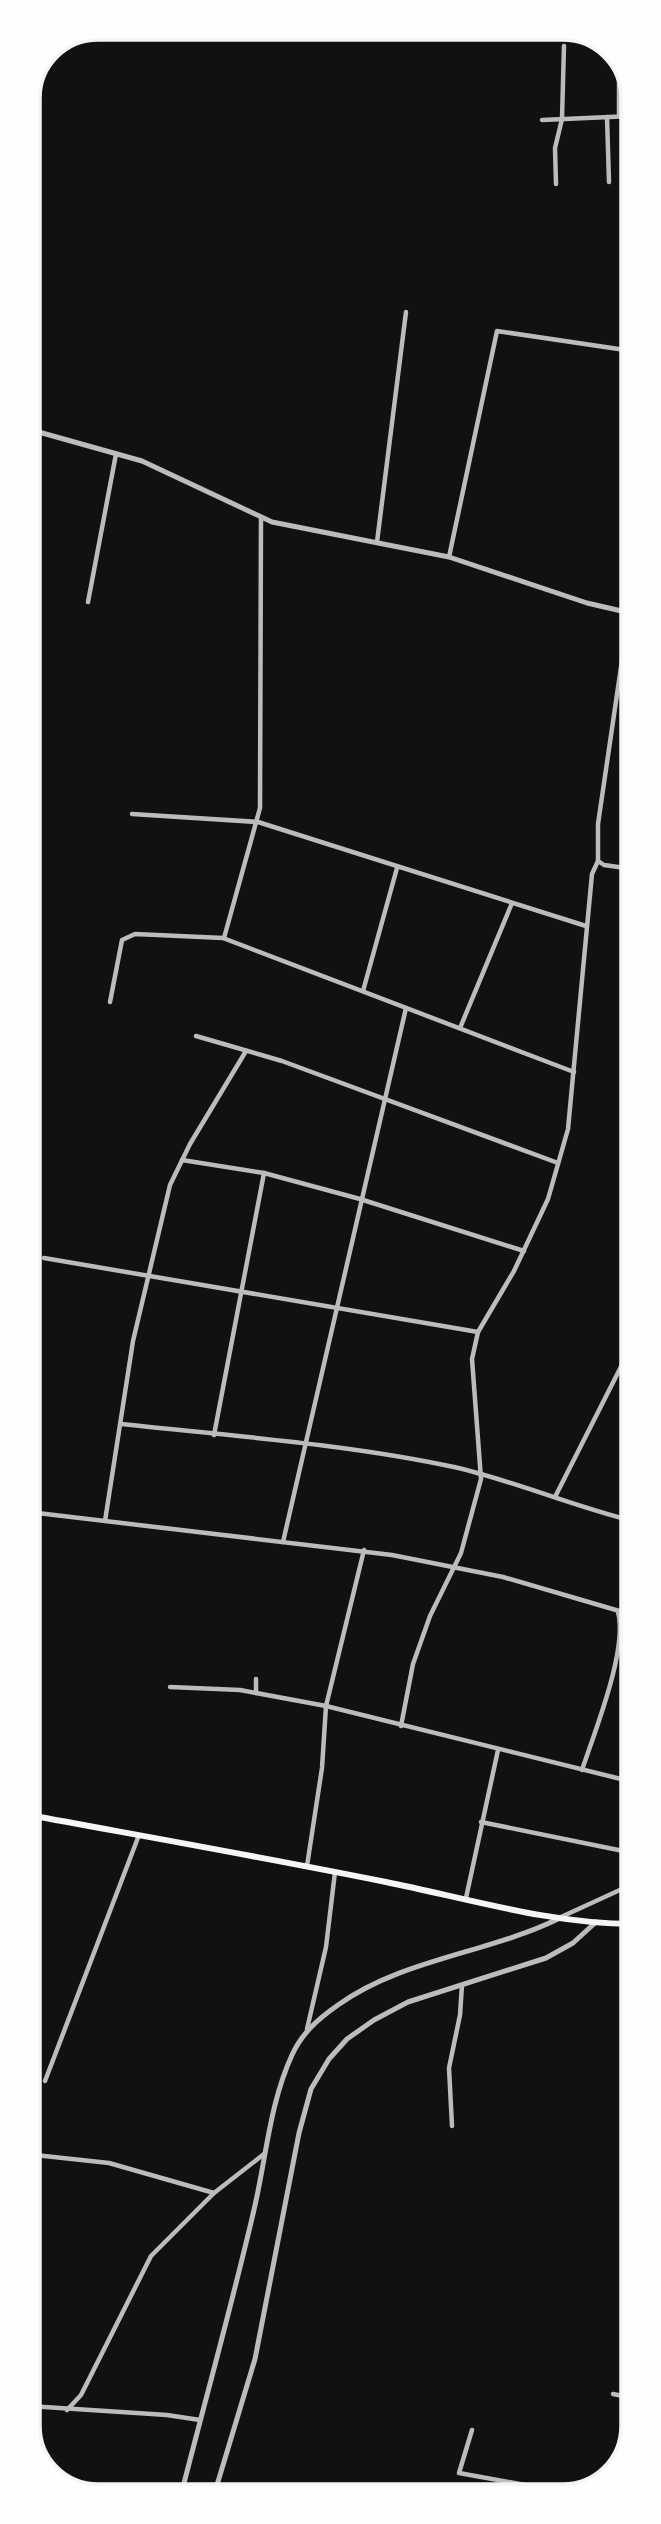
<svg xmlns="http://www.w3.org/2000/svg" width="661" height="2524" viewBox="0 0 661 2524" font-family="'Alegreya Sans',sans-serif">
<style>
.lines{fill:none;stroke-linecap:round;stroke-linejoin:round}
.minor{stroke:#bcbcbc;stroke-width:4.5}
.tertiary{stroke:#bcbcbc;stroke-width:5}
.secondary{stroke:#f5f5f5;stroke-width:6}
.rim{fill:none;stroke:#f5f5f5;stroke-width:3.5}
</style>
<rect width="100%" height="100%" fill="#111"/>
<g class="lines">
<!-- minor -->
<g class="minor">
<path d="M619 116V63"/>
<path d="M607 117 609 182"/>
<path d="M542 120 632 116"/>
<path d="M556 184 555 148 562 119 564 46"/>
<path d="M377 542 406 312"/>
<path d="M449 557 497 331 632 351"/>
<path d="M88 602 116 454"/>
<path d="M626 612V633L598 824V861L604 865 632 869"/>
<path d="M132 814 258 822 586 926"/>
<path d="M224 938 260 808 261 517"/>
<path d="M363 991 397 868"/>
<path d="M110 1002 122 940 135 934 223 938 574 1072"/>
<path d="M460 1028 512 903"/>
<path d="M196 1036 282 1061 558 1163"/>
<path d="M182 1160 264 1173 360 1199 524 1251"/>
<path d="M44 1258 478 1332"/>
<path d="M122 1424C230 1436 348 1444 454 1467 515 1481 572 1506 633 1521"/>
<path d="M214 1435 264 1173"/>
<path d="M556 1495 632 1345"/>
<path d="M29 1512 392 1555 503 1577 633 1615"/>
<path d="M105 1521 133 1341 170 1185 190 1144 246 1051"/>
<path d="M283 1542 406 1008"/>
<path d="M170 1687 240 1690 326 1706 633 1782"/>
<path d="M256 1693V1679"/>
<path d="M401 1726 413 1664 430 1616 461 1553 481 1479 472 1359 478 1332 514 1271 548 1199 568 1129 592 874 598 861"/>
<path d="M582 1770C595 1731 628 1649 618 1612"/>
<path d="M481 1822 633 1853"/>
<path d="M307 1866 322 1768 326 1706 364 1550"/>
<path d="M466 1898 498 1750"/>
<path d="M561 1917 633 1884"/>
<path d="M307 2029 326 1947 335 1872"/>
<path d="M45 2081 139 1835"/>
<path d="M452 2126 449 2068 460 2015 462 1985"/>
<path d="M35 2155 109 2163 214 2193"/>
<path d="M613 2394 633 2398"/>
<path d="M29 2406 167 2415 200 2420"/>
<path d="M67 2410 81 2395 151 2256 214 2193 264 2154"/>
<path d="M472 2430 459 2473 536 2487H590"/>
</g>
<!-- tertiary -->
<g class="tertiary">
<path d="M28 429 142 461 272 522 449 557 587 603 626 612 632 609"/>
<path d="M624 1924 633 2239"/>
<path d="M181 2495C205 2401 231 2308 253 2214 266 2161 269 2105 292 2055 302 2033 318 2019 338 2005 402 1959 488 1953 558 1919"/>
<path d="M214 2495 255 2359 299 2133 311 2089 329 2059 347 2039 374 2020 408 2002 546 1958 573 1943 596 1922"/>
</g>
<!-- secondary -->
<path class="secondary" d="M29 1815C148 1837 267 1858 386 1882 466 1898 550 1924 633 1924"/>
</g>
<!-- crop -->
<path d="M0 0H661V2524H0ZM98 40H563A58 58 0 0 1 621 98V2426A58 58 0 0 1 563 2484H98A58 58 0 0 1 40 2426V98A58 58 0 0 1 98 40Z" fill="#fefefe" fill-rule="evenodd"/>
<path class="rim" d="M98 40H563A58 58 0 0 1 621 98V2426A58 58 0 0 1 563 2484H98A58 58 0 0 1 40 2426V98A58 58 0 0 1 98 40Z"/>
</svg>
